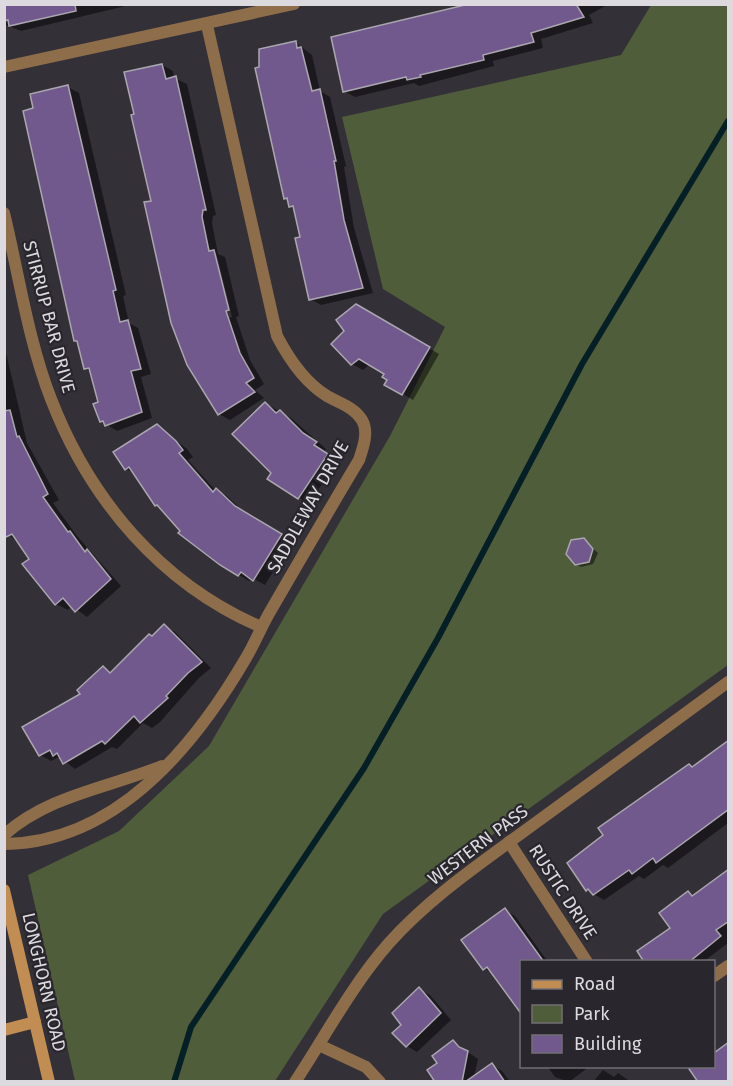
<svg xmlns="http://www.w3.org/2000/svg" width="733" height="1086" viewBox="0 0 733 1086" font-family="'Fira Sans',sans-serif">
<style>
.green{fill:#4f5d3b}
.shadow{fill:#0007;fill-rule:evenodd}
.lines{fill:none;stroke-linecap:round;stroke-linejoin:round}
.stream{stroke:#051f26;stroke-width:6}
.building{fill:#71598e;stroke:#aaa6af;stroke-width:1.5}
.street{stroke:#8e6d4a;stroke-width:12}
.secondary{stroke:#c28d53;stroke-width:12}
.labels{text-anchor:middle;stroke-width:4.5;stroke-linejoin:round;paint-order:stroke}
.street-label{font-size:18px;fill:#dcdadf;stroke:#29272d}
</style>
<rect width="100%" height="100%" fill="#333037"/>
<!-- green -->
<path class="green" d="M651 5H728V665L383 914 275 1081H75L28 875 119 831 209 746 390 436 445 327 383 289 342 117 621 55Z"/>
<!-- shadow -->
<g class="shadow">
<path d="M4 4H134L21 31 4 24Z"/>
<path d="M477 4H609L589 15 593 23 541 39 543 48 493 61 494 66 419 86 414 83 355 97 344 91 333 38 414 17Z"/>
<path d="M295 42 312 55 320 91 330 97 346 166 344 167 354 228 373 293 321 305 310 299 295 208 286 198Z"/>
<path d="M162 65 173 71 174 78 187 84 216 215 213 216 212 223 218 254 225 257 239 316 236 317 250 360 264 384 255 390 264 398 230 420 219 414 188 364 153 202ZM213 253H216L232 317 229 318Z"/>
<path d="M68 87 79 93 126 295 123 296 129 323 138 328 151 374 141 377 152 418 117 431 101 421 92 372 85 368 79 342 75 340 35 109Z"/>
<path d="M356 306 439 354 413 400 386 384 389 380 386 373 370 364 363 370 352 364 333 344 346 331Z"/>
<path d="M4 344 27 443 59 500 53 503 77 536 121 586 87 617 72 606 68 610 56 604 24 565 31 559 19 543 4 531Z"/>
<path d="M265 403 291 418 326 449 324 452 337 461 309 504 270 479 273 473Z"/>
<path d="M157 426 187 449 193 457 188 460 216 491 227 496 246 514 291 542 265 585 252 578 249 581 221 564 156 505 135 473 126 469Z"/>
<path d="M584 540 598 553 593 564 581 567 576 564Z"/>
<path d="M164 626 175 632 211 668 199 678 160 722 152 728 143 723 117 749 112 747 75 769 59 757 51 761 40 755 24 728 83 694 103 668 112 673Z"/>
<path d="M728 740V823L668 868 663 865 644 879 639 876 604 900 587 890 689 765 693 768Z"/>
<path d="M728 872V943L703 962H646L672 929 688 893 694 896Z"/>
<path d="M505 910 515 916 548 962H522L494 975 484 968Z"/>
<path d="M419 989 430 995 451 1020 417 1052 407 1046 403 1025Z"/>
<path d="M453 1042 478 1059 474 1077 492 1065 502 1071 510 1082H437L439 1063Z"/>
<path d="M547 1066H590L569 1082 555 1077Z"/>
<path d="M603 1070 614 1077 618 1073 631 1082H593Z"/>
</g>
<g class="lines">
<!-- stream -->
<path class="stream" d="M174 1082 191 1027 364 768 438 638 582 364 728 121"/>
</g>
<!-- building -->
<g class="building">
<path d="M4 4H75L76 11 9 26 8 20 4 21Z"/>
<path d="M469 4H576L584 17 531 33 534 42 483 55 484 60 420 75 421 77 407 80 406 77 343 92 331 37Z"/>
<path d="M296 41 297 48 301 47 312 91 320 89 336 161H334L344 220 363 288 309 300 295 238 300 237 293 206 289 207 287 198 284 199 255 68 259 67V49Z"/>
<path d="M162 64 166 79 176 76 206 210H203L202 217 209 251 214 250 229 310 226 311 240 353 254 378 246 383 255 392 218 415 187 365 171 323 144 202 151 201 131 115 134 114 124 72Z"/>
<path d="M68 85 116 290 113 291 120 322 128 320 141 369 131 371 142 412 105 426 103 421 100 422 93 404 98 402 89 368 84 369 77 341H74L23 111 33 108 30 94Z"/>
<path d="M356 304 430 347 402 395 384 385 387 380 382 377 384 374 359 359 351 365 331 344 344 331 336 320Z"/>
<path d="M265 402 276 413 280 410 303 433 317 442 314 445 328 454 298 499 267 479 271 473 232 434Z"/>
<path d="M10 410 17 437 19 436 48 494 43 497 68 532 70 531 85 552 87 549 111 579 75 612 63 598 55 605 22 564 29 559 12 534 4 538V411Z"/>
<path d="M157 424 176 441 183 450 179 453 213 492 216 488 235 506 282 534 253 581 241 572 238 576 220 565 178 533 180 531 157 505 155 506 129 467 125 470 113 452Z"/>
<path d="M584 538 593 549 589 562 575 565 566 554 571 540Z"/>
<path d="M164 624 202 662 188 673 166 696 168 698 140 723 134 716 105 744 102 741 63 764 57 753 53 756 50 750 39 756 22 727 80 694 77 690 103 666 110 673 149 634 152 636Z"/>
<path d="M729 740V809L656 863 653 858 632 874 629 870 593 895 588 889 586 891 567 863 603 835 598 828 689 764 692 767Z"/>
<path d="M729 869V921L716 930 721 936 689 962H644L637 951 670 928 659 913 688 891 692 896Z"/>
<path d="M505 908 544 962H522V1015L487 967 483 970 461 940Z"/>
<path d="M419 987 441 1013 406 1047 392 1033 401 1025 392 1013Z"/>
<path d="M453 1040 459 1047 468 1051 462 1082H435L427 1070 437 1063 432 1056Z"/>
<path d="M729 1042V1082H698L687 1066H714V1053Z"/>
<path d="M492 1063 505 1082H465Z"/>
</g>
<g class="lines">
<!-- street -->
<g class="street">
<path d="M4 67 294 4"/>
<path d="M4 213C19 275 28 340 51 399 90 500 161 584 261 627"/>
<path d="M4 835C49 795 108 788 162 766"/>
<path d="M509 842 587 962"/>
<path d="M4 844C116 843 194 747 246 658 255 643 262 625 271 610 300 560 329 510 359 460 363 448 369 432 362 420 354 407 339 403 327 396 304 382 289 359 277 336L207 25"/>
<path d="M714 976 728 966"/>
<path d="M319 1045 366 1067 380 1082"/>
<path d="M295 1082C326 1035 352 985 389 943 431 896 484 861 534 824 599 777 664 729 728 682"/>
</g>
<!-- secondary -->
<g class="secondary">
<path d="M4 890 49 1082"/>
<path d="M4 1030 35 1022"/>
</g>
</g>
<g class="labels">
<!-- street labels -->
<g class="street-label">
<text transform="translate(49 317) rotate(75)" y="6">STIRRUP BAR DRIVE</text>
<text transform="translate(308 507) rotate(-61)" y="6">SADDLEWAY DRIVE</text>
<text transform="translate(478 845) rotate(-37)" y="6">WESTERN PASS</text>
<text transform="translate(563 892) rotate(57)" y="6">RUSTIC DRIVE</text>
<text transform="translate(44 982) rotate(77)" y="6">LONGHORN ROAD</text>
</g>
</g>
<!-- border -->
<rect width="733" height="1086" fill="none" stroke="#dcdadf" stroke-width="12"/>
<!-- legend -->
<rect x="520" y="960" width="195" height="108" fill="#29272d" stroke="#716f74" stroke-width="1.5"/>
<rect x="532" y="980" width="30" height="9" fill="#c28d53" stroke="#716f74" stroke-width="1.5"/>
<text x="574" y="990" font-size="18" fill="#dcdadf">Road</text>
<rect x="532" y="1005" width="30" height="18" fill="#4f5d3b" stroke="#716f74" stroke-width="1.5"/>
<text x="574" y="1020" font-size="18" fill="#dcdadf">Park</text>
<rect x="532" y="1035" width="30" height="18" fill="#71598e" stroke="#716f74" stroke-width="1.5"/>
<text x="574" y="1050" font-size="18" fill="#dcdadf">Building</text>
</svg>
